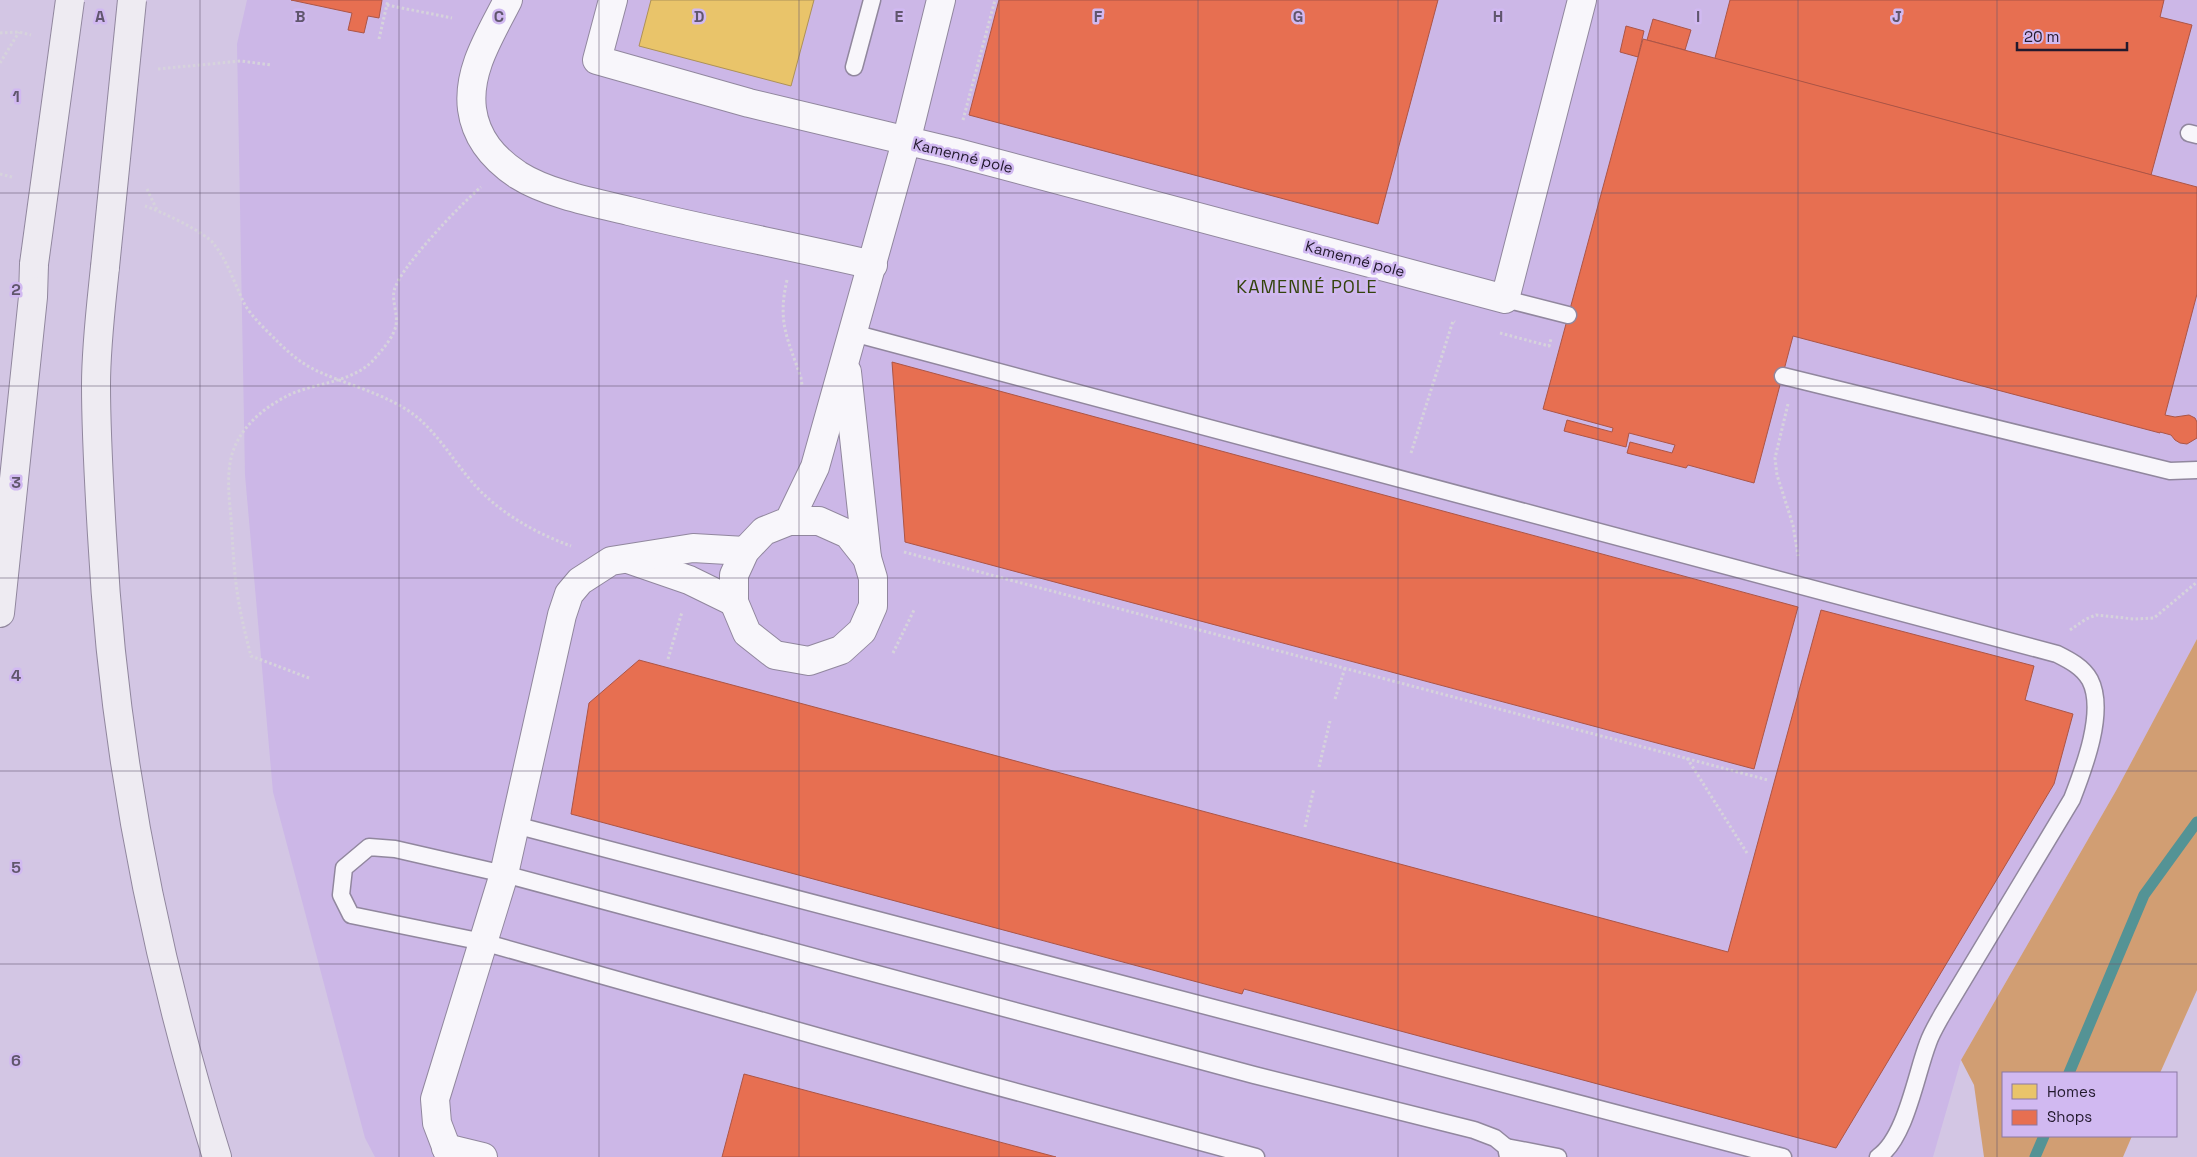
<svg xmlns="http://www.w3.org/2000/svg" width="2197" height="1157" viewBox="0 0 2197 1157" font-family="'Space Grotesk',sans-serif">
<style>
.built{fill:#ccb7e7}
.forest{fill:#d19e73}
.homes{fill:#e9c46a;stroke:#ad9158}
.shops{fill:#e76f51;stroke:#ac5546}
.lines{fill:none;stroke-linecap:round;stroke-linejoin:round}
.stream{stroke:#549395;stroke-width:11}
.lane-casing{stroke:#91879e;stroke-width:19}
.street-casing{stroke:#91879e;stroke-width:30}
.secondary-casing{stroke:#91879e;stroke-width:30}
.path{stroke:#d6d3dc;stroke-width:3;stroke-dasharray:2.5 2.5;stroke-linecap:butt}
.lane{stroke:#f8f6fb;stroke-width:16}
.street{stroke:#f8f6fb;stroke-width:28}
.secondary{stroke:#eeebf2;stroke-width:28}
.secondary-bridge-casing{stroke:#91879e;stroke-width:30;stroke-linecap:butt}
.secondary-bridge{stroke:#eeebf2;stroke-width:28}
.grid{fill:none;stroke:#60566d;stroke-width:1;stroke-opacity:0.55}
.labels{text-anchor:middle;stroke-width:5;stroke-linejoin:round;paint-order:stroke}
.street-label{font-size:15px;fill:#22192d;stroke:#d1b9f1}
.quarter-label{font-size:18px;letter-spacing:1px;fill:#34430c;stroke:#d1b9f1}
.grid-label{font-size:16px;text-anchor:middle;font-weight:bold;fill:#60566d;stroke:#d1b9f1;stroke-width:5;stroke-linejoin:round;paint-order:stroke}
</style>
<rect width="100%" height="100%" fill="#d3c6e4"/>
<!-- built -->
<path class="built" d="M247 0H2197V639L2117 789 1961 1060 1933 1157H375L365 1138 273 792 245 475 237 44Z"/>
<!-- forest -->
<path class="forest" d="M2197 639V990L2160 1073H2003V1136H2132L2123 1157H1984L1974 1085 1961 1060 2117 789Z"/>
<!-- homes -->
<path class="homes" d="M651 0H814L791 86 639 46Z"/>
<!-- shops -->
<g class="shops">
<path d="M291 0H382L379 18 368 16 364 33 348 30 352 13Z"/>
<path d="M999 0H1438L1378 224 969 115Z"/>
<path d="M1730 0H2164L2160 17 2192 25 2151 175 1716 59 1715 58Z"/>
<path d="M1653 19 1691 30 1685 50 1647 40Z"/>
<path d="M1626 26 1644 31 1638 57 1620 52Z"/>
<path d="M1643 39 2197 187V294L2165 415 2175 417 2189 415 2195 418 2197 422V438L2187 444 2180 443 2175 440 2171 435 2160 432V433L1793 336 1754 483 1688 465 1686 468 1627 453 1630 442 1672 453 1675 445 1629 433 1626 447 1564 431 1567 420 1612 432 1613 428 1543 409Z"/>
<path d="M892 362 1798 607 1754 769 905 542Z"/>
<path d="M1821 610 2034 666 2025 700 2073 714 2054 784 1836 1148 1244 989 1242 994 571 814 589 703 639 660 1728 952Z"/>
<path d="M744 1074 1056 1157H722Z"/>
</g>
<g class="lines">
<!-- stream -->
<g class="stream">
<path d="M2069 1073 2144 895 2197 822"/>
<path d="M2035 1157 2044 1136"/>
</g>
<!-- lane casing -->
<g class="lane-casing">
<g id="lane">
<path d="M854 67 872 0"/>
<path d="M2189 133 2197 135"/>
<path d="M1505 299 1568 315"/>
<path d="M853 333 2057 654C2069 660 2083 667 2090 680 2106 711 2084 768 2072 799L1942 1015C1937 1024 1931 1034 1928 1043 1916 1074 1906 1138 1878 1157"/>
<path d="M1783 376 2170 471 2197 470"/>
<path d="M515 825 1783 1157"/>
<path d="M1506 1147 1558 1157"/>
<path d="M1256 1157 969 1079 483 942 351 915 341 895 344 868 369 847 395 849 504 874 1254 1075 1474 1130 1495 1138 1506 1147 1508 1157"/>
</g>
</g>
<!-- street casing -->
<g class="street-casing">
<g id="street">
<path d="M508 0C491 34 467 70 472 109 476 139 494 159 518 175 548 194 595 203 629 211 710 231 792 246 873 265"/>
<path d="M613 0 597 60 749 103 954 152 1505 299 1582 0"/>
<path d="M847 372 867 558"/>
<path d="M789 521H819L848 534 867 558 873 578V606L862 631 841 650 809 661 775 655 747 633 734 602V575L745 551 764 531 789 521 815 467 906 142 941 0"/>
<path d="M631 560 689 580 734 602"/>
<path d="M446 1148 483 1157"/>
<path d="M450 1157 437 1123 435 1099 504 874 562 615 569 594 580 581 611 561 693 548 745 551"/>
</g>
</g>
<!-- secondary casing -->
<g class="secondary-casing">
<g id="secondary">
<path d="M105 267C101 306 96 346 96 385 96 435 99 485 102 535 113 749 153 953 217 1157"/>
<path d="M0 613 33 297 34 264"/>
</g>
</g>
<!-- path -->
<g class="path">
<path d="M387 5 452 18"/>
<path d="M0 33 19 32 31 35"/>
<path d="M379 39 388 0"/>
<path d="M0 63 19 32"/>
<path d="M158 69 241 61 271 65"/>
<path d="M963 120 995 0"/>
<path d="M0 174 12 177"/>
<path d="M147 189 157 210"/>
<path d="M145 206C160 211 205 232 214 244 228 262 235 285 245 305 253 318 267 331 278 342 291 355 306 367 324 374 350 385 379 393 404 408 433 425 451 458 473 483 498 512 535 533 571 546"/>
<path d="M787 280C777 323 788 339 801 378L802 385"/>
<path d="M1500 333 1549 346 1551 339"/>
<path d="M1788 404 1775 458 1777 475 1793 525 1798 556"/>
<path d="M1411 453 1453 321 1455 322"/>
<path d="M904 552 1768 780"/>
<path d="M2070 630 2086 619 2096 615 2134 619 2154 618 2197 582"/>
<path d="M893 653 914 610"/>
<path d="M668 659 682 612"/>
<path d="M309 678 251 656C247 641 243 625 240 609 234 579 233 548 231 518 229 497 226 472 233 451 243 424 266 406 291 394 319 382 356 382 376 357 384 348 394 336 396 325 398 314 392 302 394 291 399 268 461 204 481 187"/>
<path d="M1335 699 1345 668"/>
<path d="M1687 758 1747 853"/>
<path d="M1319 767 1330 721"/>
<path d="M1305 827 1314 788"/>
</g>
<!-- lane -->
<use href="#lane" class="lane"/>
<!-- street -->
<use href="#street" class="street"/>
<!-- secondary -->
<use href="#secondary" class="secondary"/>
<!-- secondary-bridge casing -->
<g class="secondary-bridge-casing">
<g id="secondary-bridge">
<path d="M34 264 70 0"/>
<path d="M105 267 132 0"/>
</g>
</g>
<!-- secondary-bridge -->
<use href="#secondary-bridge" class="secondary-bridge"/>
</g>
<!-- grid -->
<path class="grid" d="M200 0V1157M399 0V1157M599 0V1157M799 0V1157M999 0V1157M1198 0V1157M1398 0V1157M1598 0V1157M1798 0V1157M1997 0V1157M0 193H2197M0 386H2197M0 578H2197M0 771H2197M0 964H2197"/>
<g class="labels">
<!-- street labels -->
<g class="street-label">
<text transform="translate(963 156) rotate(14)" y="5">Kamenné pole</text>
<text transform="translate(1355 259) rotate(15)" y="5">Kamenné pole</text>
</g>
<!-- quarter labels -->
<g class="quarter-label">
<text x="1307" y="293">KAMENNÉ POLE</text>
</g>
</g>
<g class="grid-label">
<text x="100" y="22">A</text>
<text x="300" y="22">B</text>
<text x="499" y="22">C</text>
<text x="699" y="22">D</text>
<text x="899" y="22">E</text>
<text x="1098" y="22">F</text>
<text x="1298" y="22">G</text>
<text x="1498" y="22">H</text>
<text x="1698" y="22">I</text>
<text x="1897" y="22">J</text>
<text x="16" y="102">1</text>
<text x="16" y="295">2</text>
<text x="16" y="488">3</text>
<text x="16" y="681">4</text>
<text x="16" y="873">5</text>
<text x="16" y="1066">6</text>
</g>
<!-- legend -->
<rect x="2002" y="1072" width="175" height="65" fill="#d1b9f1" stroke="#8b79a3"/>
<rect x="2012" y="1084" width="25" height="15" fill="#e9c46a" stroke="#8b79a3"/>
<text x="2047" y="1097" font-size="15" fill="#22192d">Homes</text>
<rect x="2012" y="1110" width="25" height="15" fill="#e76f51" stroke="#8b79a3"/>
<text x="2047" y="1122" font-size="15" fill="#22192d">Shops</text>
<!-- scale -->
<path d="M2017 42v8h110v-8" fill="none" stroke="#22192d" stroke-width="2.5"/>
<text x="2024" y="42" font-size="15" fill="#22192d" stroke="#d1b9f1" stroke-width="4" paint-order="stroke">20 m</text>
</svg>
